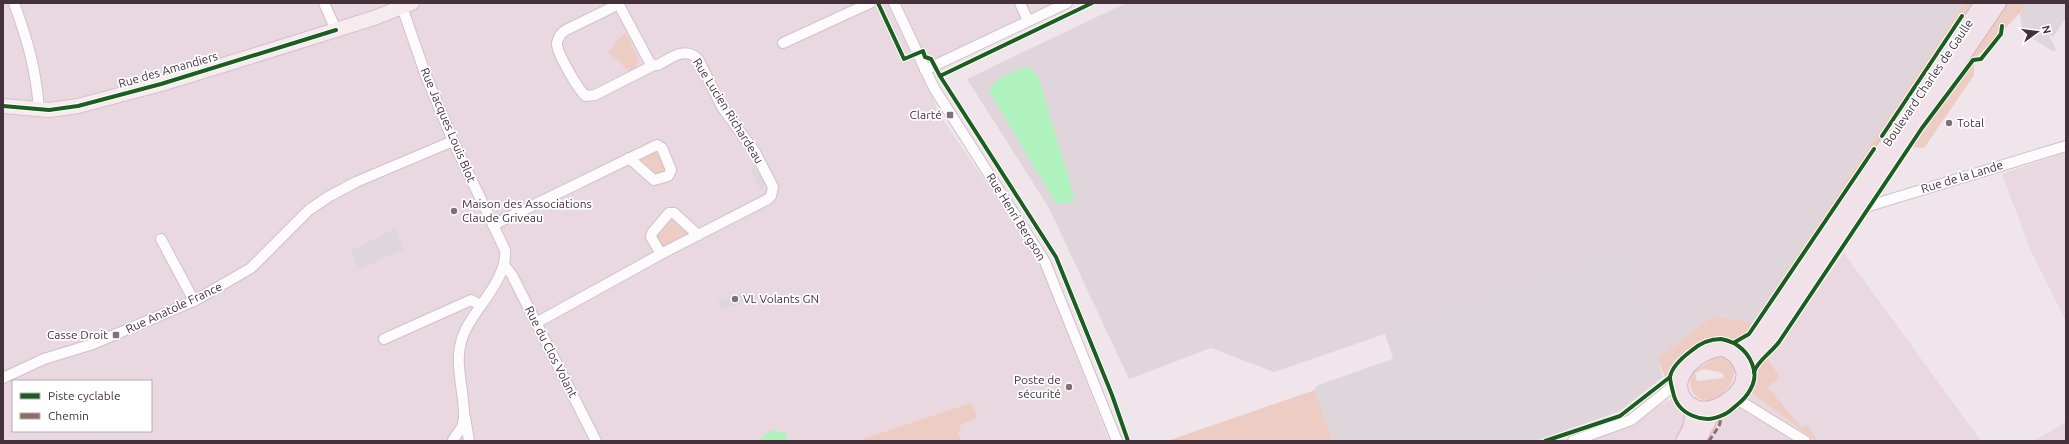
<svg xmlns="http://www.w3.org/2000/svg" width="2069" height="444" viewBox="0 0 2069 444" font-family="Ubuntu,sans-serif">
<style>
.residential{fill:#ead8e1;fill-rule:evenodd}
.industrial{fill:#e0d5db}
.green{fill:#edccc4;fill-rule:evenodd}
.parking{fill:#ded6da}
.water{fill:#b0f2be}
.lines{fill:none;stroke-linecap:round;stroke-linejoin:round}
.street-casing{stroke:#cdc2c8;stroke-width:12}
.secondary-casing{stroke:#d5c1ca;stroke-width:16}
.primary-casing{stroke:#d4b0c1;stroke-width:18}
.street{stroke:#fdfbfc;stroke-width:10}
.secondary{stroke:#f6ecf0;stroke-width:14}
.primary{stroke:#f0e2e8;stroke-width:16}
.quiet{stroke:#8d6e63;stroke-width:3;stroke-dasharray:6 3;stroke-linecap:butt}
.cycleway-casing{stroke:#fff;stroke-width:6}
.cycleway{stroke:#1b5e20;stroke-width:4}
.poi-dot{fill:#807079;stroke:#fff;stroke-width:1.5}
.labels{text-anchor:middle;stroke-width:3.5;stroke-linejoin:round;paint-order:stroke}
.street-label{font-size:12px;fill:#44313c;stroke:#fff}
.poi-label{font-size:12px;fill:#44313c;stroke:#fff;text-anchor:end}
</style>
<rect width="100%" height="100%" fill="#efe5ea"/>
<!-- residential -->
<g class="residential">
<path d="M3 3H1064L925 70 937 111 1040 262 1109 441H3ZM13 381H151V431H13Z"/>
<path d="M2066 152V321L2031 251 2002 174Z"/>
<path d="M1844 253 1981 441H1573L1631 420 1674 398 1679 407 1686 413 1702 418 1722 416 1748 394H1753L1813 439 1818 440 1802 428 1768 387V360Z"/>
<path d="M2066 422V441H2034Z"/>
</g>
<!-- industrial -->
<path class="industrial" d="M1126 3H1964L1753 324 1713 316 1657 359 1663 377 1621 410 1609 415 1535 441H1421L1385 334 1274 372 1211 348 1129 379 1049 208 967 79Z"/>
<!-- green -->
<g class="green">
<path d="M1964 3H1977L1749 339 1728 346 1668 384 1657 359 1713 316 1753 323Z"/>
<path d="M2003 3H2026L2020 13 1974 60V75L1924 148 1905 147Z"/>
<path d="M625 32 639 60 635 69 630 72 608 52Z"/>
<path d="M659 150 666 169 665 171 657 176 636 160 637 157Z"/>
<path d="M672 218 689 233 688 236 664 249 655 237 670 219Z"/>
<path d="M1786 334 1768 360 1780 377 1768 387 1802 428 1807 425 1818 441 1813 439 1753 394 1747 387 1749 372 1777 336Z"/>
<path d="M1716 357C1760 360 1714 421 1693 393 1689 386 1689 379 1693 372ZM1704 369 1723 373 1724 378 1697 381 1695 373Z"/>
<path d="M1315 390 1333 441H1170V440Z"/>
<path d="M971 403 977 417 961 425 958 434 962 441H857Z"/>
</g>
<!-- parking -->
<g class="parking">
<path d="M2026 3H2066V18L2053 37 2048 34 2056 49 2054 52 2029 36 2022 29 2020 13Z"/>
<path d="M758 166 768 184 760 189 750 170Z"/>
<path d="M395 229 405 249 359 269 350 251Z"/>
<path d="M1623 251 1659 366 1621 395 1617 402 1511 441H1333L1315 390 1316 386 1398 357 1389 332Z"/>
<path d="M748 290 746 301 722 310 720 309 718 301Z"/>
</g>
<!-- water -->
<g class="water">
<path d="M1030 67 1038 76 1074 196 1073 201 1063 204 1056 203 989 91C990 81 1020 67 1030 67Z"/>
<path d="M774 430 786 433 788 441H759L765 434Z"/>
</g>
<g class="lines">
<!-- street casing -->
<g class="street-casing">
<g id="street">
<path d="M14 3C28 42 36 69 39 110"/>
<path d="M324 3 336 30"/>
<path d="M894 3 934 88 1045 262 1117 441"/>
<path d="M1020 3 1028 21"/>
<path d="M619 4 566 30C561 33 558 37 557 43 556 52 579 91 586 96L595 95 654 65"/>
<path d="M402 7 426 76 453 141 505 250C508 278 476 307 465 331 451 360 465 388 464 419L462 427 453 440"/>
<path d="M783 43 870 3"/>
<path d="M925 70 1067 3"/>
<path d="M1859 209 2066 146"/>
<path d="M493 225 657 145 662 148 671 170 668 176 654 180 629 158"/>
<path d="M161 239 194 301"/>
<path d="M661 254 651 237 652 233 669 213H674L698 235"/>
<path d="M504 265 512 275 596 441"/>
<path d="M536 323 661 254 768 199 771 196 773 187 755 152 722 107 698 59C685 46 671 58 658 65H654L650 63 618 3"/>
<path d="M384 339 471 300 481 305"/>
<path d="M3 378 44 359 93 344 194 301 251 268 309 210 328 197 356 182 453 141"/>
<path d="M1732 396 1805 441"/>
<path d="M465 417 469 441"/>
<path d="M1573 441 1631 420 1672 387 1680 376"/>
</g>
</g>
<!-- secondary casing -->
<g class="secondary-casing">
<path id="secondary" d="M3 106 49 110 78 106 161 84 246 58 374 18 412 3"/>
</g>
<!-- primary casing -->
<g class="primary-casing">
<g id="primary">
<path d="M1723 348C1738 353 1751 371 1741 387 1732 402 1707 417 1691 406 1660 384 1697 348 1723 348Z"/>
<path d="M1731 352 1751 343 1760 332 1983 3"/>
<path d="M1743 368 1765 345 1998 3"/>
<path d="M1684 441C1692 429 1694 420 1692 406"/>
<path d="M1697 441 1715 408"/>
</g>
</g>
<!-- street -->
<use href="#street" class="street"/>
<!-- secondary -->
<use href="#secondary" class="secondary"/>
<!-- primary -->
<use href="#primary" class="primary"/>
<!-- quiet -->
<path class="quiet" d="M1709 441 1719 426 1722 416"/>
<!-- cycleway casing -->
<g class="cycleway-casing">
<g id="cycleway">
<path d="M878 3 904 59 923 51 925 57 931 59 940 76 1056 257 1112 395 1128 441"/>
<path d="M940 76 1092 3"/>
<path d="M3 106 49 110 78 106 161 84 336 30"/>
<path d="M1882 136 1962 16"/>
<path d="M1721 339C1738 342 1750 353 1754 370 1757 383 1747 397 1738 404 1733 408 1729 413 1723 415 1703 425 1677 414 1673 392 1672 388 1670 381 1670 377 1672 366 1683 357 1691 351 1700 343 1709 339 1721 339Z"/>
<path d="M1735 342 1749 334 1874 149"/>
<path d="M1754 372C1758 360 1771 353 1779 342L1922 128 1973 60 1981 59 2001 34 2002 26"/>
<path d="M1545 441 1620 416 1670 377"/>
</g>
</g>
<!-- cycleway -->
<use href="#cycleway" class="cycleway"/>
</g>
<!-- markers -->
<g class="poi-dot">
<rect x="946" y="111" width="8" height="8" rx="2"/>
<circle cx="1949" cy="123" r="4"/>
<circle cx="454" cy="211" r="4"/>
<circle cx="735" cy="299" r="4"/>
<rect x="112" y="331" width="8" height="8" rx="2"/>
<circle cx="1069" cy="387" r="4"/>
</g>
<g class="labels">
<!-- street labels -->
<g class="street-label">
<text transform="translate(168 70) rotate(-16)" y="4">Rue des Amandiers</text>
<text transform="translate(1928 83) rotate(-56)" y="4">Boulevard Charles de Gaulle</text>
<text transform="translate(728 111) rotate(58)" y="4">Rue Lucien Richardeau</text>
<text transform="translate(448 125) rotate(67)" y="4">Rue Jacques Louis Blot</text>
<text transform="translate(1962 177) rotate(-17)" y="4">Rue de la Lande</text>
<text transform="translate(1016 217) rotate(58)" y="4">Rue Henri Bergson</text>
<text transform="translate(174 308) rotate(-25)" y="4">Rue Anatole France</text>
<text transform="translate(551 352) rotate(63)" y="4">Rue du Clos Volant</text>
</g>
<!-- poi labels -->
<g class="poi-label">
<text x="942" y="119">Clarté</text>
<text x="1957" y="127" text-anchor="start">Total</text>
<text x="462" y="208" text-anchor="start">Maison des Associations<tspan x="462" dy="14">Claude Griveau</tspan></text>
<text x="743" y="303" text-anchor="start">VL Volants GN</text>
<text x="108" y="339">Casse Droit</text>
<text x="1061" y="384">Poste de<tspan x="1061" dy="14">sécurité</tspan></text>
</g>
</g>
<!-- border -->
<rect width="2069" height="444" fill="none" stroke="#44313c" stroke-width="8"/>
<!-- legend -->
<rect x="12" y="380" width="140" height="52" fill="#ffffff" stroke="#b4adb1"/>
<rect x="20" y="393" width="20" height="6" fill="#1b5e20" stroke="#b4adb1"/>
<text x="48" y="400" font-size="12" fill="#44313c">Piste cyclable</text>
<rect x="20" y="413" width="20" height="6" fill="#8d6e63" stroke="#b4adb1"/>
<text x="48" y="420" font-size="12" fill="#44313c">Chemin</text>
<!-- north arrow -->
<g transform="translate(2037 32) rotate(76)" stroke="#ffffff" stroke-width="3" paint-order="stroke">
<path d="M0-3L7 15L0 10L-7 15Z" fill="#44313c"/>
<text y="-6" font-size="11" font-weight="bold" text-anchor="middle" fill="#44313c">N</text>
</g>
</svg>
